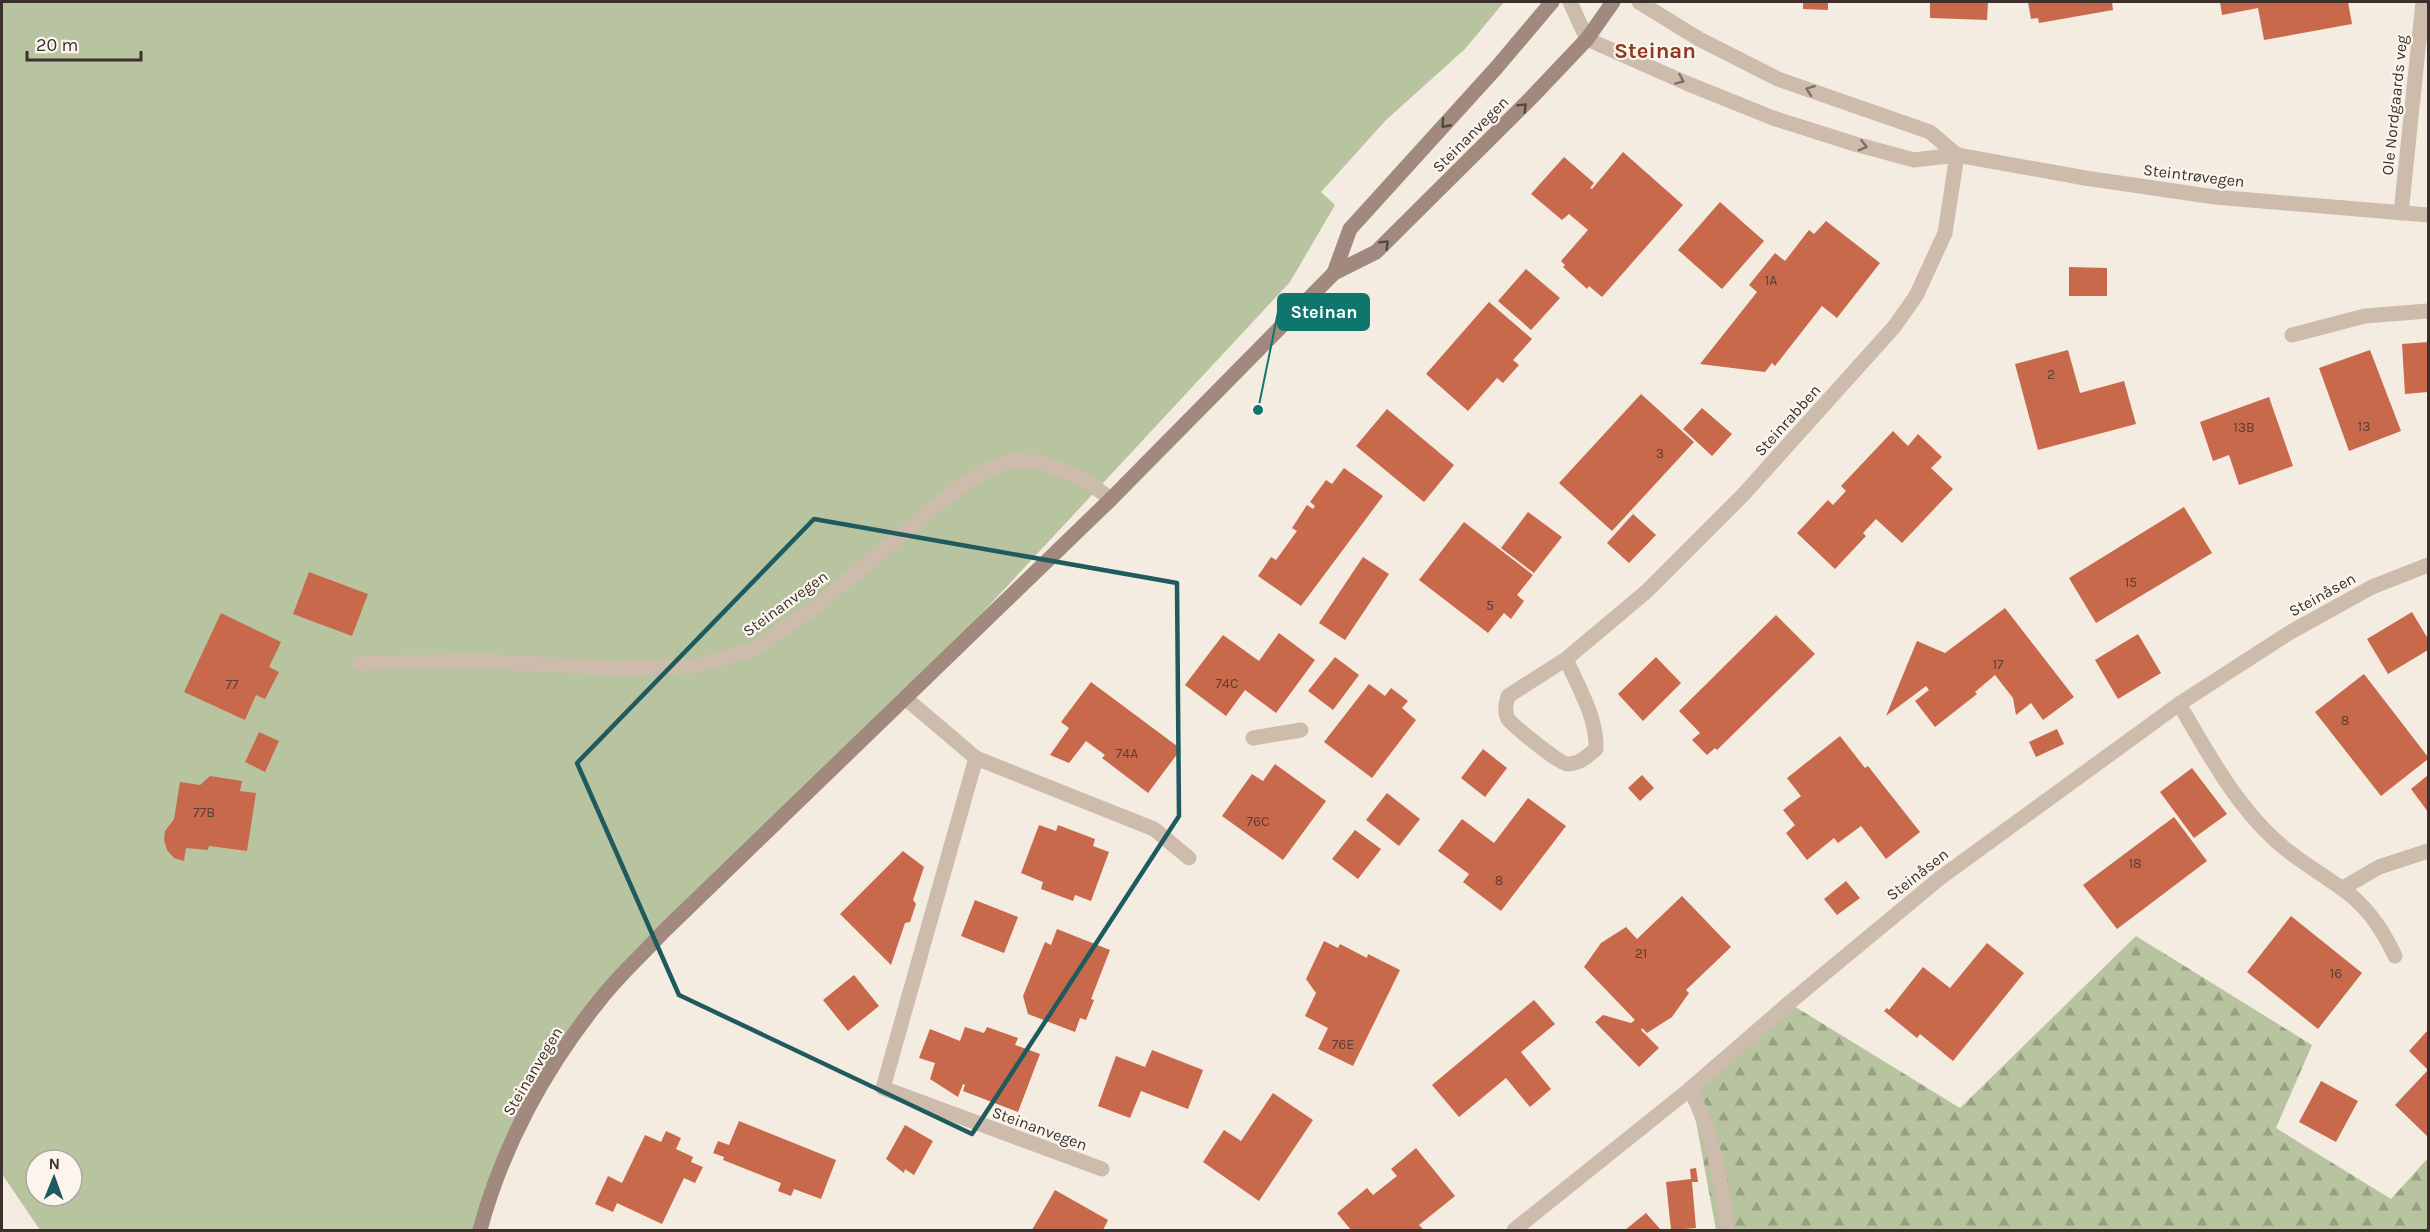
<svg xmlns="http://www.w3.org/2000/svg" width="2430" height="1232" viewBox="0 0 2430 1232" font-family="Karla,sans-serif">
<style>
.forest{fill:url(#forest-firs)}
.park{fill:#b8c4a0;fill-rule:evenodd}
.building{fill:#c8694b}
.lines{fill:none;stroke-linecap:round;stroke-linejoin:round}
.service{stroke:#cdbbac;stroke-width:15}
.minor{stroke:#cdbbac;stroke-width:15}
.secondary{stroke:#a18a7d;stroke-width:15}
.oneway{stroke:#7d6f65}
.oneway2{stroke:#544640}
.marked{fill:none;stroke:#1f5a5e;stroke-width:4.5;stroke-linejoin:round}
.labels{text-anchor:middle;stroke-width:4.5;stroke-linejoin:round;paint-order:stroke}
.number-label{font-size:14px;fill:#5e3e33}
.street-label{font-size:16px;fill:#3b302b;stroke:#fbf5ee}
.district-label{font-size:22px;font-weight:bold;fill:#8c3b22;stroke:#fbf5ee}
.leader{fill:none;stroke:#0f766e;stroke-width:2}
.callout-dot{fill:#0f766e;stroke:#fbf5ee;stroke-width:2}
.callout{fill:#0f766e;stroke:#0f766e;stroke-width:2}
.callout-label{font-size:18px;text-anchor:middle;font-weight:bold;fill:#fff}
</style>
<defs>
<pattern id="forest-firs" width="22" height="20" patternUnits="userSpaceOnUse" patternTransform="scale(1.5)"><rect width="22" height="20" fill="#b8c4a0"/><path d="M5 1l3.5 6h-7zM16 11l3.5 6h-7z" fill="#97a083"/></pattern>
</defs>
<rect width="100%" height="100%" fill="#f4ebe1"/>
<!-- forest -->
<path class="forest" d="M2136 936 2312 1045 2276 1128 2391 1199 2428 1158V1230H1716L1690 1089 1789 1003 1960 1108Z"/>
<!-- park -->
<path class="park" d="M2 2H1504L1465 49 1386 120 1321 192 1335 205 1290 282 904 697 552 1048 480 1230H40L2 1174ZM36 1160H72V1196H36Z"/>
<!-- building -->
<g class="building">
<path d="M1803 2H1828V10L1803 9Z"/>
<path d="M1930 2H1988L1987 20 1930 18Z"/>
<path d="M2028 2H2112L2113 10 2039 23 2038 18 2031 19Z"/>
<path d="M2220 2H2348L2352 24 2264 40 2258 8 2222 15Z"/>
<path d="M1623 152 1683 205 1602 297 1589 286 1587 289 1563 267 1565 265 1561 261 1588 230 1569 214 1562 220 1531 194 1564 157 1594 183 1590 188 1592 189Z"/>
<path d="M1720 202 1764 241 1722 289 1678 250Z"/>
<path d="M1826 221 1880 263 1837 318 1822 306 1775 366 1772 363 1765 372 1700 364 1757 292 1749 285 1775 253 1785 261 1809 230 1814 234Z"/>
<path d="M2069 267 2107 268V296H2069Z"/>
<path d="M1526 269 1560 298 1531 330 1498 301Z"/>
<path d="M1489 302 1532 339 1513 360 1519 365 1503 383 1497 378 1468 411 1426 374Z"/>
<path d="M2428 342V392L2405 394 2402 344Z"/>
<path d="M2068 350 2080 393 2124 381 2136 424 2038 450 2015 364Z"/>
<path d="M2370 350 2401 431 2349 451 2319 368Z"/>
<path d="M1641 394 1694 442 1612 531 1559 483Z"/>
<path d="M2269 397 2293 466 2239 485 2229 455 2213 461 2200 422Z"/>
<path d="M1702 408 1732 434 1712 456 1683 429Z"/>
<path d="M1387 409 1454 465 1424 502 1356 446Z"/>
<path d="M1893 431 1908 446 1918 434 1942 457 1931 468 1953 489 1902 543 1876 519 1863 533 1866 536 1835 569 1797 533 1828 500 1833 505 1846 491 1841 486Z"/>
<path d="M1344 468 1383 496 1301 606 1258 576 1271 557 1276 560 1297 531 1292 528 1307 505 1313 509 1315 506 1310 502 1326 480 1332 484Z"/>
<path d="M2184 507 2212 553 2096 623 2069 578Z"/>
<path d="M1528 512 1562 537 1534 573 1501 548Z"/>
<path d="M1633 514 1656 535 1629 563 1607 543Z"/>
<path d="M1464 522 1533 575 1517 595 1524 601 1511 619 1504 613 1488 633 1419 580Z"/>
<path d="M1363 557 1389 574 1345 640 1319 623Z"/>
<path d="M309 572 368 594 352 636 293 614Z"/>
<path d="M2005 608 2074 697 2043 720 2031 703 2016 715 2013 698 1995 675 1975 692 1977 694 1935 727 1915 701 1929 690 1926 686 1886 716 1917 641 1945 653Z"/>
<path d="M2412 612 2428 639V650L2388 674 2367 639Z"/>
<path d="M221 613 281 642 269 667 279 672 265 699 256 695 245 720 184 692Z"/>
<path d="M1776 615 1815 654 1717 750 1715 748 1707 755 1692 740 1700 733 1679 711Z"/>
<path d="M1279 633 1315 660 1276 713 1245 690 1226 716 1185 685 1223 635 1259 661Z"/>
<path d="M2138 634 2161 673 2118 699 2095 660Z"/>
<path d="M1335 657 1359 675 1333 710 1308 691Z"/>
<path d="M1656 657 1681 683 1643 721 1618 694Z"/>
<path d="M2364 674 2428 757V759L2381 796 2315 712Z"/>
<path d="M1091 682 1181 749 1148 793 1102 758 1105 755 1086 741 1069 763 1050 755 1069 728 1061 722Z"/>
<path d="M1369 684 1385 696 1391 688 1408 701 1402 708 1416 720 1372 778 1324 742Z"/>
<path d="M2057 729 2064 744 2036 757 2029 742Z"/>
<path d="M259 732 279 741 265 772 245 762Z"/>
<path d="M1840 736 1865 768 1868 766 1920 832 1886 859 1861 826 1838 843 1834 838 1807 860 1786 833 1795 825 1783 810 1801 796 1787 778Z"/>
<path d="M1483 749 1507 768 1485 797 1461 778Z"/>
<path d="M1275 764 1326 801 1283 860 1222 816 1252 774 1263 781Z"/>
<path d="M2192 768 2227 814 2194 838 2160 792Z"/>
<path d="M1642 775 1654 788 1640 801 1628 788Z"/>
<path d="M2428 775V812L2411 789Z"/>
<path d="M210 776 242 781 240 791 256 793 247 851 209 846 208 850 186 848 184 861 174 858 167 850 164 840 165 831 174 819 180 782 200 785Z"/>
<path d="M1387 793 1420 819 1399 846 1366 820Z"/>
<path d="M1528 798 1566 826 1501 911 1463 882 1469 874 1438 851 1462 819 1494 843Z"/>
<path d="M2174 817 2207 861 2117 929 2083 885Z"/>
<path d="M1039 825 1056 831 1058 825 1095 839 1093 846 1109 852 1091 901 1075 895 1073 901 1041 889 1043 882 1021 873Z"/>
<path d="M1355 830 1381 849 1358 879 1332 859Z"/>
<path d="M903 851 924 867 913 900 916 904 910 922 905 923 891 965 840 914Z"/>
<path d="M1846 881 1860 898 1837 915 1824 899Z"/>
<path d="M1682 896 1731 947 1686 990 1689 993 1672 1017 1647 1033 1642 1028 1641 1030 1659 1048 1639 1067 1595 1022 1603 1015 1631 1023 1635 1020 1584 967 1601 943 1626 927 1637 939Z"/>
<path d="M975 900 1018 917 1004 953 961 936Z"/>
<path d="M2291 916 2362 973 2318 1029 2247 972Z"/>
<path d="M1057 929 1110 950 1091 999 1094 1000 1086 1020 1080 1018 1075 1032 1028 1014 1023 996 1045 942 1051 945Z"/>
<path d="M1324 941 1338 948 1340 944 1367 958 1368 954 1400 970 1353 1066 1318 1049 1328 1028 1305 1016 1316 993 1306 979Z"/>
<path d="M1987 943 2024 973 1953 1061 1920 1034 1917 1038 1884 1011 1887 1008 1889 1010 1923 967 1950 988Z"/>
<path d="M854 975 879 1006 848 1031 823 1000Z"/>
<path d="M1534 1000 1555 1024 1521 1052 1551 1089 1530 1107 1506 1078 1459 1117 1432 1085Z"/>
<path d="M965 1027 984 1033 987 1027 1018 1038 1015 1045 1040 1054 1018 1112 963 1091 965 1085 963 1084 958 1097 930 1079 935 1063 919 1058 930 1029 960 1041Z"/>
<path d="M2428 1030V1070L2409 1051Z"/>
<path d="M1152 1050 1203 1070 1188 1109 1141 1091 1130 1118 1098 1106 1116 1056 1145 1067Z"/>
<path d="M2428 1070V1137L2395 1105Z"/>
<path d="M2321 1081 2358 1101 2336 1142 2299 1122Z"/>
<path d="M1273 1093 1313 1120 1259 1201 1203 1162 1224 1130 1241 1141Z"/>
<path d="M739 1121 836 1160 821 1199 794 1189 791 1196 778 1191 781 1183 723 1160 724 1157 713 1153 718 1141 729 1145Z"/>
<path d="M905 1125 933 1141 914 1175 905 1169 904 1173 886 1159Z"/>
<path d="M666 1131 681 1138 676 1149 693 1157 691 1162 703 1167 695 1183 684 1178 662 1224 617 1203 613 1212 595 1204 608 1176 622 1183 645 1135 661 1142Z"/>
<path d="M1416 1148 1455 1196 1419 1225 1423 1229 1421 1230H1351L1337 1213 1367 1188 1373 1195 1397 1176 1391 1169Z"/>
<path d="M1696 1168 1698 1182H1692L1696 1228 1671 1230 1666 1182 1691 1179 1690 1169Z"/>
<path d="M1055 1190 1108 1220 1103 1230H1032Z"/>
<path d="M1646 1213 1661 1230H1625Z"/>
</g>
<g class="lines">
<!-- service -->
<g class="service">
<path d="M360 663 480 661 615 668 695 666 753 650 813 609 954 491 985 471 1011 461 1039 462 1082 478 1111 499"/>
<path d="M904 697 976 758 1154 829 1189 858"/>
<path d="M1253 738 1301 730"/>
<path d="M976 758 883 1088 1102 1169"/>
<path d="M1690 1089C1713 1134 1721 1181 1728 1230"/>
</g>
<!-- minor -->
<g class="minor">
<path d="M1570 2 1587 39 1686 83 1773 118 1855 144 1914 160 1957 155 2085 178 2215 197 2428 215"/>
<path d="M1639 2 1699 39 1778 79 1930 132 1957 155"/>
<path d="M2401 213 2423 2"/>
<path d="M2292 335 2365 316 2428 311"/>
<path d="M1566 659C1579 689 1597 717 1596 749 1588 756 1578 765 1567 764 1559 763 1513 726 1508 719 1504 711 1506 704 1508 696L1566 659 1647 591 1743 495 1894 327 1916 296 1945 233 1957 155"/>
<path d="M2179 704C2207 751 2233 801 2274 839 2295 859 2318 871 2341 888 2365 904 2383 930 2395 956"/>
<path d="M2343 888 2379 867 2428 851"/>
<path d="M1514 1230 1690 1089 1789 1003 1940 878 2179 704 2289 633 2372 587 2428 565"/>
</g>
<!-- secondary -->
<g class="secondary">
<path d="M1334 273 1350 229 1497 67 1552 2"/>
<path d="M480 1230C502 1147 545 1068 599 1001 618 976 643 954 664 931L1111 499 1334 273 1376 252 1531 98 1587 39 1613 2"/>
</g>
</g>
<!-- one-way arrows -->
<defs><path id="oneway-chevron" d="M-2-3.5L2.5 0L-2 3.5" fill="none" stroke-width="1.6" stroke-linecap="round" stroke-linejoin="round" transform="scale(1.5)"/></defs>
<g class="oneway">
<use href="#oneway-chevron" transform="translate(1680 80) rotate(24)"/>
<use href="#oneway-chevron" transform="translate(1810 90) rotate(-160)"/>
<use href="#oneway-chevron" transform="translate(1863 146) rotate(15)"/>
</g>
<g class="oneway2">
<use href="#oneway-chevron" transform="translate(1523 107) rotate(-45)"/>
<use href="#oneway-chevron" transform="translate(1445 124) rotate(132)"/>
<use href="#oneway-chevron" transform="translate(1385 244) rotate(-45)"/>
</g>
<!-- marked area -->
<path class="marked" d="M814 519 1177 583 1179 816 972 1134 679 995 577 763Z"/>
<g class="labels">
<!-- number labels -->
<g class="number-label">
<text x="1771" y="285">1A</text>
<text x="2051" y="379">2</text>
<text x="2364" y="431">13</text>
<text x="2244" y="432">13B</text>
<text x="1660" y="458">3</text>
<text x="2131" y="587">15</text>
<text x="1490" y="610">5</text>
<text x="1998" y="669">17</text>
<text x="1227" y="688">74C</text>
<text x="232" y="689">77</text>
<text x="2345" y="725">8</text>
<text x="1127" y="758">74A</text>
<text x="204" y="817">77B</text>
<text x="1258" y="826">76C</text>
<text x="2135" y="868">18</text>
<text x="1499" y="885">8</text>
<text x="1641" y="958">21</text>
<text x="2336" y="978">16</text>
<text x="1343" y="1049">76E</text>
</g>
<!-- street labels -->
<g class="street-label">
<text transform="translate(2394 105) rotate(-84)" y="6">Ole Nordgaards veg</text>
<text transform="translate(1470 134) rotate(-45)" y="6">Steinanvegen</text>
<text transform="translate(2194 175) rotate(7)" y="6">Steintrøvegen</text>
<text transform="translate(1787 420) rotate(-48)" y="6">Steinrabben</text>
<text transform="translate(2322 594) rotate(-29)" y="6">Steinåsen</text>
<text transform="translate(785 603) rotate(-36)" y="6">Steinanvegen</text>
<text transform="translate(1917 874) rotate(-38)" y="6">Steinåsen</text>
<text transform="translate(532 1071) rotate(-59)" y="6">Steinanvegen</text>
<text transform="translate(1040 1128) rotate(20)" y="6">Steinanvegen</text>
</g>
<!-- district labels -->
<g class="district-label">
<text x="1655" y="58">Steinan</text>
</g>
</g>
<!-- callouts -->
<path class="leader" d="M1258 410L1278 312"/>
<circle class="callout-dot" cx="1258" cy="410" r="6"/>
<rect class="callout" x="1278" y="294" width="91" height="36" rx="6"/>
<g class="callout-label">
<text x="1324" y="318">Steinan</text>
</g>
<!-- border -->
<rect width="2430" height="1232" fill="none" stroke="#3b302b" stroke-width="6"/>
<!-- north arrow -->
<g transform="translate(54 1178) rotate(1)"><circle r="28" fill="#fbf5ee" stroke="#aea6a0" stroke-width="1.5"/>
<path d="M0-4.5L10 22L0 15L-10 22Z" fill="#1f5a5e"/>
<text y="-9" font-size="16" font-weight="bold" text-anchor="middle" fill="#3b302b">N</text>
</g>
<!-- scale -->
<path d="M27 51v9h114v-9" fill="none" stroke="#3b302b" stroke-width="3"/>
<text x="36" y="51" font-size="18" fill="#3b302b" stroke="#fbf5ee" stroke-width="4.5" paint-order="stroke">20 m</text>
</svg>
